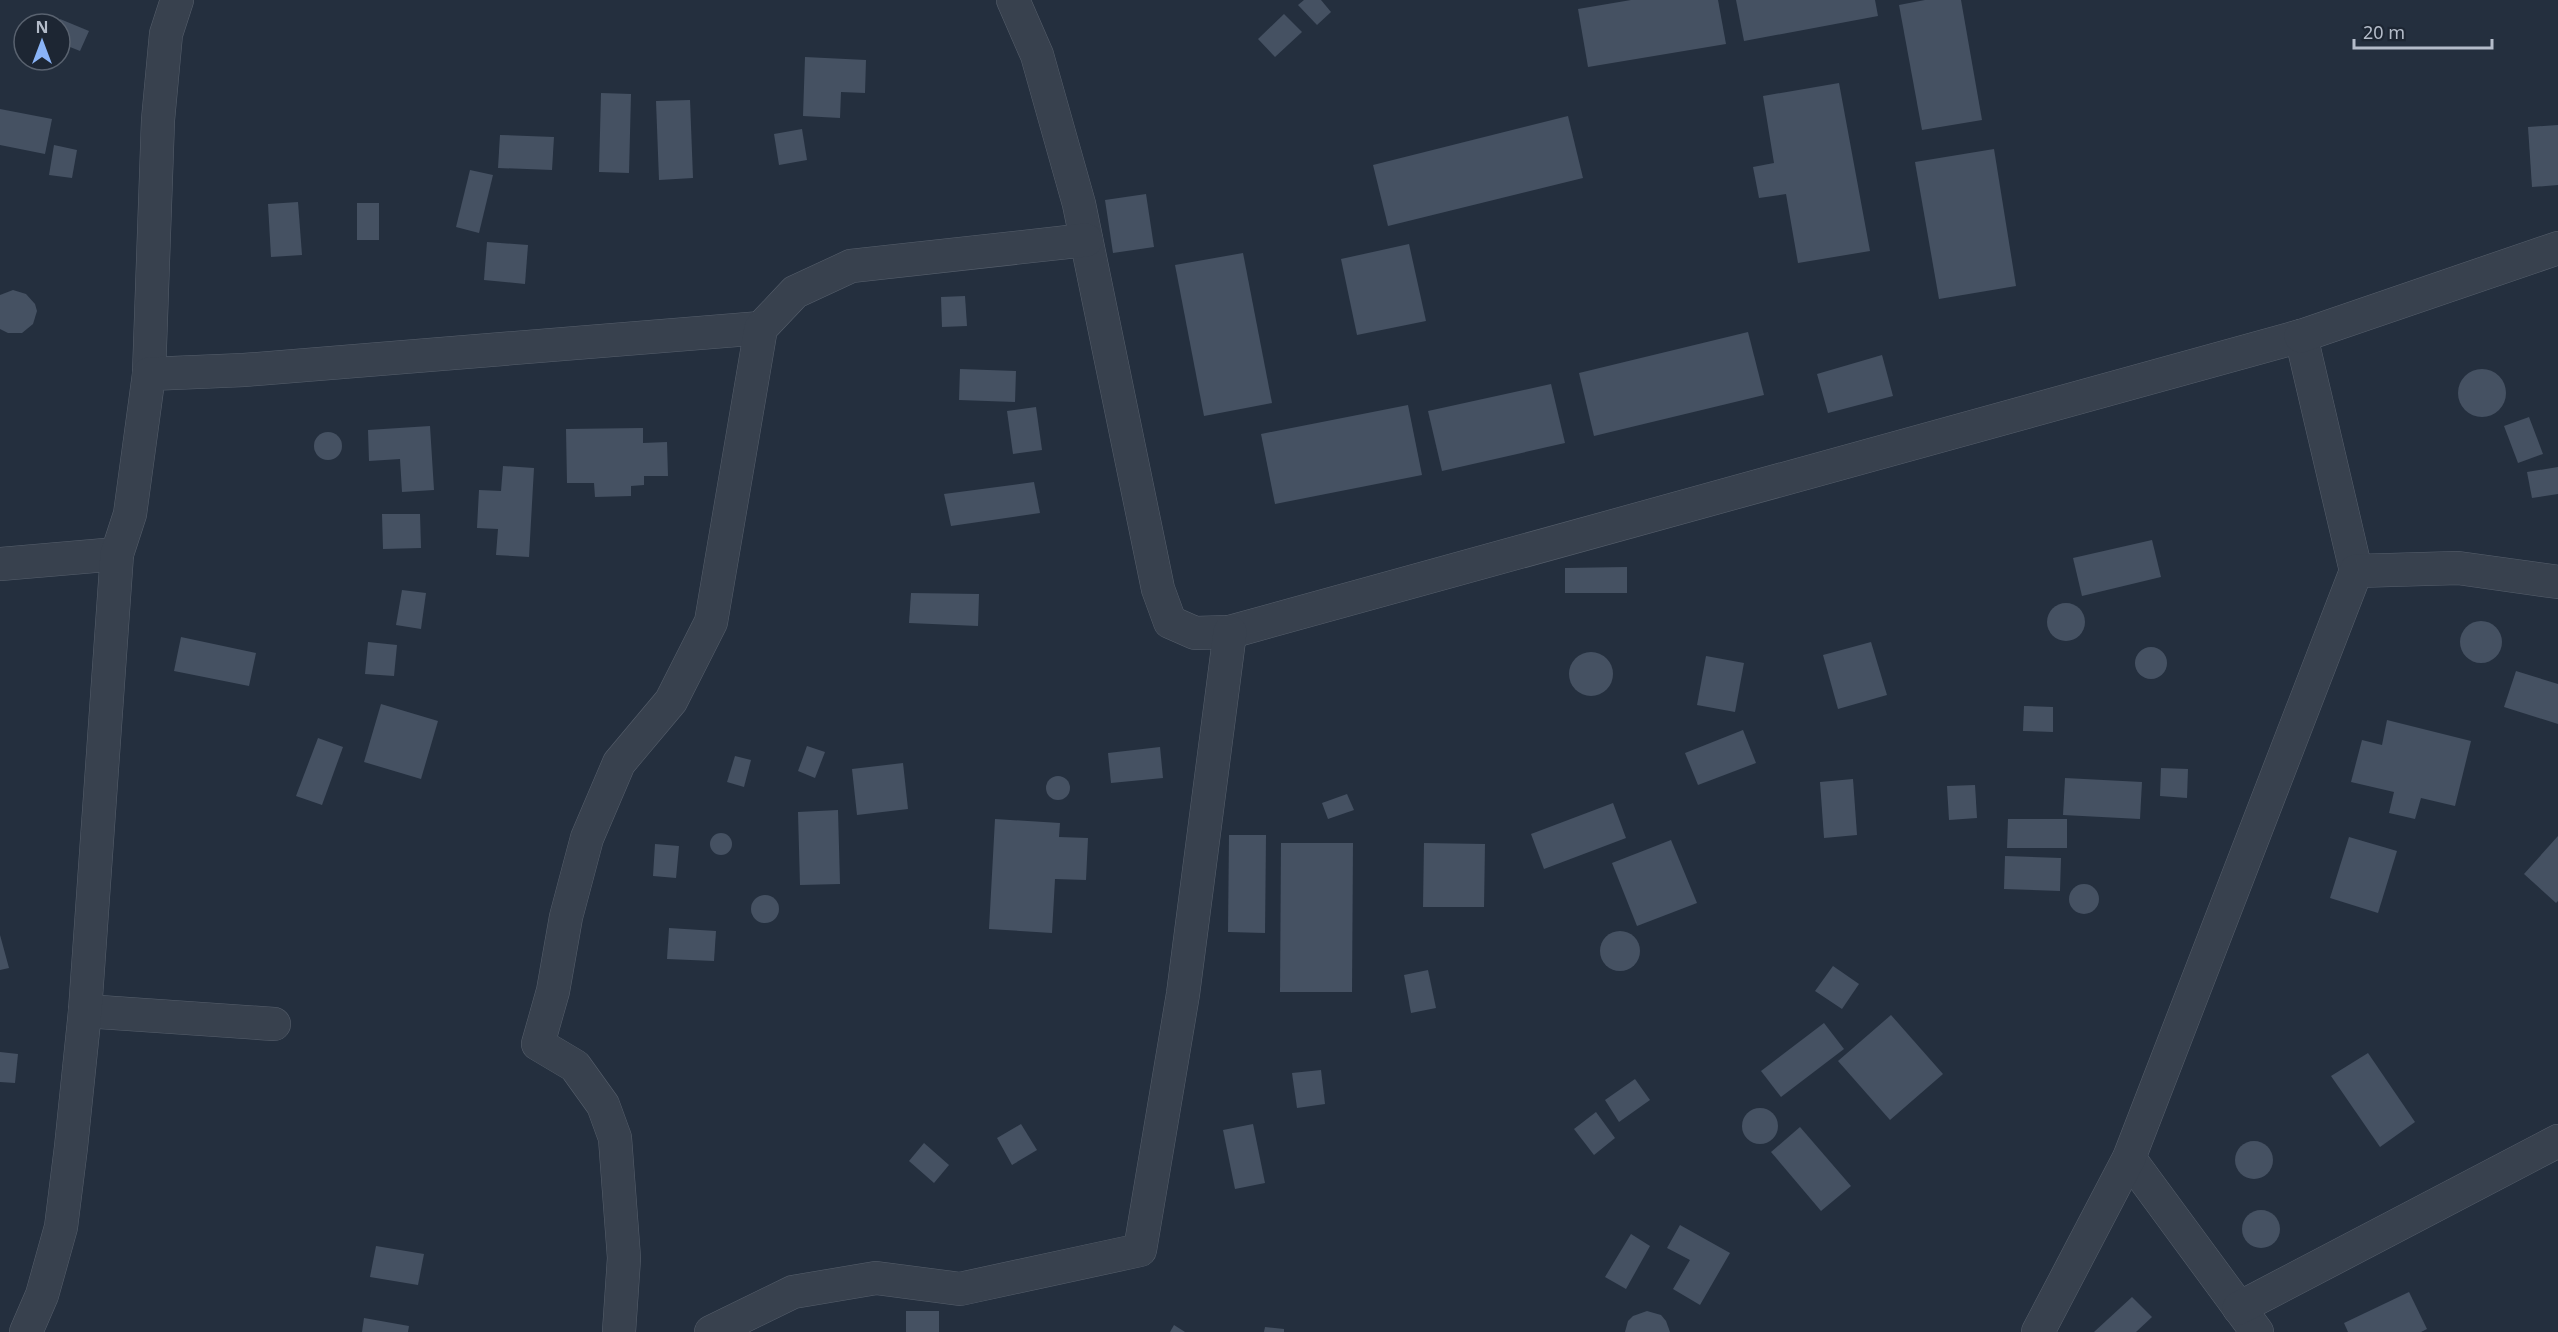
<svg xmlns="http://www.w3.org/2000/svg" width="2558" height="1332" viewBox="0 0 2558 1332" font-family="'Noto Sans',sans-serif">
<style>
.building{fill:#455162}
.lines{fill:none;stroke-linecap:round;stroke-linejoin:round}
.minor-casing{stroke:#565f6c;stroke-width:34}
.minor{stroke:#38414e;stroke-width:33}
</style>
<rect width="100%" height="100%" fill="#242f3e"/>
<!-- building -->
<g class="building">
<path d="M1304 0H1321L1331 12 1317 25 1298 5Z"/>
<path d="M1631 0H1718L1726 44 1588 67 1578 9Z"/>
<path d="M1736 0H1875L1878 16 1744 41Z"/>
<path d="M1925 0H1961L1982 120 1922 130 1899 5Z"/>
<path d="M1284 14 1302 32 1275 57 1258 39Z"/>
<path d="M60 19 89 31 80 51 60 43V24H58Z"/>
<path d="M805 57 866 60 865 93 841 92 840 118 803 116Z"/>
<path d="M1839 83 1870 251 1798 263 1786 194 1759 198 1753 167 1774 163 1763 96Z"/>
<path d="M601 93 631 94 629 173 599 172Z"/>
<path d="M690 100 693 178 659 180 656 101Z"/>
<path d="M0 109 52 119 45 154 0 145Z"/>
<path d="M1568 116 1583 178 1388 226 1373 165Z"/>
<path d="M2558 125V185L2532 187 2528 127Z"/>
<path d="M802 129 807 160 779 165 774 134Z"/>
<path d="M500 135 554 137 552 170 498 168Z"/>
<path d="M54 145 77 150 72 178 49 175Z"/>
<path d="M1994 149 2016 286 1939 299 1915 162Z"/>
<path d="M470 170 493 175 479 233 456 227Z"/>
<path d="M1146 194 1154 247 1113 253 1105 200Z"/>
<path d="M298 202 302 255 271 257 268 204Z"/>
<rect x="357" y="203" width="22" height="37"/>
<path d="M487 242 528 245 525 284 484 280Z"/>
<path d="M1409 244 1426 321 1357 335 1341 259Z"/>
<path d="M1243 253 1272 403 1204 416 1175 265Z"/>
<path d="M13 290 26 294 35 304 37 311 33 324 22 333H8L0 329V295Z"/>
<path d="M965 296 967 326 942 327 941 297Z"/>
<path d="M1748 332 1764 395 1594 436 1579 373Z"/>
<path d="M1882 355 1893 396 1828 413 1817 374Z"/>
<path d="M960 369 1016 371 1015 402 959 400Z"/>
<circle cx="2482" cy="393" r="24"/>
<path d="M1551 384 1565 443 1442 471 1428 411Z"/>
<path d="M1408 405 1422 475 1275 504 1261 434Z"/>
<path d="M1036 407 1042 450 1013 454 1007 411Z"/>
<path d="M2529 417 2543 454 2518 463 2504 426Z"/>
<path d="M430 426 434 490 402 492 400 459 369 461 368 430Z"/>
<path d="M643 428V443L667 442 668 476H644V485L631 486V496L595 497 594 483H567L566 429Z"/>
<circle cx="328" cy="446" r="14"/>
<path d="M503 466 534 468 529 557 496 555 498 529 477 528 479 490 501 491Z"/>
<path d="M2558 467V494L2532 498 2527 472Z"/>
<path d="M1034 482 1040 513 951 526 944 494Z"/>
<path d="M382 514H420L421 548 383 549Z"/>
<path d="M2152 540 2161 577 2082 596 2073 558Z"/>
<path d="M1627 567V593H1565V568Z"/>
<path d="M402 590 426 593 421 629 396 625Z"/>
<path d="M911 593 979 594 978 626 909 623Z"/>
<circle cx="2066" cy="622" r="19"/>
<circle cx="2481" cy="642" r="21"/>
<path d="M181 637 256 653 249 686 174 671Z"/>
<path d="M368 642 397 645 394 676 365 674Z"/>
<path d="M1871 642 1887 695 1838 709 1823 655Z"/>
<circle cx="2151" cy="663" r="16"/>
<circle cx="1591" cy="674" r="22"/>
<path d="M1706 656 1744 663 1735 712 1697 705Z"/>
<path d="M2516 671 2558 684V724L2504 707Z"/>
<path d="M381 704 438 721 421 779 364 762Z"/>
<path d="M2024 706 2053 707V732L2023 731Z"/>
<path d="M2387 720 2471 741 2455 806 2421 798 2415 819 2389 813 2394 792 2351 782 2362 740 2382 745Z"/>
<path d="M1743 730 1756 763 1698 785 1685 753Z"/>
<path d="M318 738 343 747 322 805 296 796Z"/>
<path d="M807 746 825 752 815 778 798 771Z"/>
<path d="M1160 747 1163 778 1111 783 1108 753Z"/>
<path d="M735 756 751 760 744 787 727 782Z"/>
<path d="M903 763 908 809 857 815 852 769Z"/>
<path d="M2161 768 2188 769 2187 798 2160 796Z"/>
<circle cx="1058" cy="788" r="12"/>
<path d="M2065 778 2142 782 2140 819 2063 815Z"/>
<path d="M1853 779 1857 835 1824 838 1820 782Z"/>
<path d="M1975 785 1977 818 1949 820 1947 786Z"/>
<path d="M1347 794 1354 810 1328 819 1322 803Z"/>
<path d="M1613 803 1626 838 1544 869 1531 834Z"/>
<path d="M838 810 840 884 800 885 798 812Z"/>
<path d="M995 819 1060 823 1059 837 1088 838 1086 880 1055 879 1052 933 989 929Z"/>
<path d="M2008 819H2067V848H2007Z"/>
<circle cx="721" cy="844" r="11"/>
<path d="M1229 835H1266L1265 933 1228 932Z"/>
<path d="M2558 836V901L2556 903 2524 874Z"/>
<path d="M2349 837 2397 851 2378 913 2330 898Z"/>
<path d="M1671 840 1697 903 1637 926 1612 863Z"/>
<path d="M1281 843H1353L1352 992H1280Z"/>
<path d="M1424 843 1485 844 1484 907H1423Z"/>
<path d="M655 844 679 846 676 878 653 876Z"/>
<path d="M2005 856 2061 858 2060 891 2004 889Z"/>
<circle cx="2084" cy="899" r="15"/>
<circle cx="765" cy="909" r="14"/>
<path d="M669 928 716 931 714 961 667 959Z"/>
<circle cx="1620" cy="951" r="20"/>
<path d="M0 935 9 968 0 970Z"/>
<path d="M1833 966 1859 984 1842 1009 1815 991Z"/>
<path d="M1428 970 1436 1008 1411 1013 1404 975Z"/>
<path d="M1891 1015 1943 1074 1890 1120 1838 1061Z"/>
<path d="M1824 1023 1844 1049 1781 1097 1761 1071Z"/>
<path d="M0 1052 18 1054 15 1083 0 1082Z"/>
<path d="M2368 1053 2415 1122 2380 1147 2331 1076Z"/>
<path d="M1321 1070 1325 1104 1297 1108 1292 1073Z"/>
<path d="M1635 1079 1650 1100 1619 1122 1605 1100Z"/>
<circle cx="1760" cy="1126" r="18"/>
<path d="M1596 1112 1615 1138 1594 1155 1574 1129Z"/>
<path d="M1021 1124 1037 1150 1012 1165 997 1138Z"/>
<path d="M1253 1124 1265 1183 1235 1189 1223 1130Z"/>
<path d="M1800 1127 1851 1186 1821 1211 1771 1152Z"/>
<circle cx="2254" cy="1160" r="19"/>
<path d="M924 1143 949 1165 934 1183 909 1161Z"/>
<circle cx="2261" cy="1229" r="19"/>
<path d="M1680 1225 1730 1253 1700 1305 1673 1289 1690 1260 1667 1248Z"/>
<path d="M1631 1234 1650 1246 1626 1289 1605 1277Z"/>
<path d="M376 1246 424 1254 418 1285 370 1277Z"/>
<path d="M2409 1292 2427 1329 2421 1332H2348L2344 1323Z"/>
<path d="M2132 1297 2152 1317 2136 1332H2094Z"/>
<rect x="906" y="1311" width="33" height="21"/>
<path d="M1647 1311 1661 1315 1666 1321 1670 1332H1625L1628 1321 1633 1316Z"/>
<path d="M364 1318 409 1326 408 1332H362Z"/>
<path d="M1174 1325 1185 1332H1170Z"/>
<path d="M1265 1327 1284 1329V1332H1264Z"/>
</g>
<g class="lines">
<!-- minor casing -->
<g class="minor-casing">
<g id="minor">
<path d="M1013 0 1037 55 1079 204 1158 589 1170 622 1195 633 1230 632 2301 336 2356 571"/>
<path d="M2301 336 2558 248"/>
<path d="M149 374 158 120 166 34 177 0"/>
<path d="M0 564 117 554"/>
<path d="M85 1011 274 1024"/>
<path d="M2129 1158 2257 1332"/>
<path d="M2239 1308 2558 1141"/>
<path d="M26 1332 42 1295 61 1227 71 1147 85 1011 117 554 130 514 149 374 244 370 761 328"/>
<path d="M619 1332 624 1258 615 1138 603 1105 575 1066 538 1044 553 991 566 917 587 838 619 763 671 701 711 622 761 328 795 292 851 266 1086 240"/>
<path d="M711 1332 793 1292 876 1278 960 1289 1140 1250 1183 994 1230 632"/>
<path d="M2038 1332 2129 1158 2356 571 2458 568 2558 582"/>
</g>
</g>
<!-- minor -->
<use href="#minor" class="minor"/>
</g>
<!-- north arrow -->
<g transform="translate(42 42)"><circle r="28" fill="#1d2633" stroke="#59626f" stroke-width="1.5"/>
<path d="M0-4.5L10 22L0 15L-10 22Z" fill="#8ab4f8"/>
<text y="-9" font-size="16" font-weight="bold" text-anchor="middle" fill="#b4bcc9">N</text>
</g>
<!-- scale -->
<path d="M2354 39v9h138v-9" fill="none" stroke="#b4bcc9" stroke-width="3"/>
<text x="2363" y="39" font-size="18" fill="#b4bcc9" stroke="#1d2633" stroke-width="4.5" paint-order="stroke">20 m</text>
</svg>
